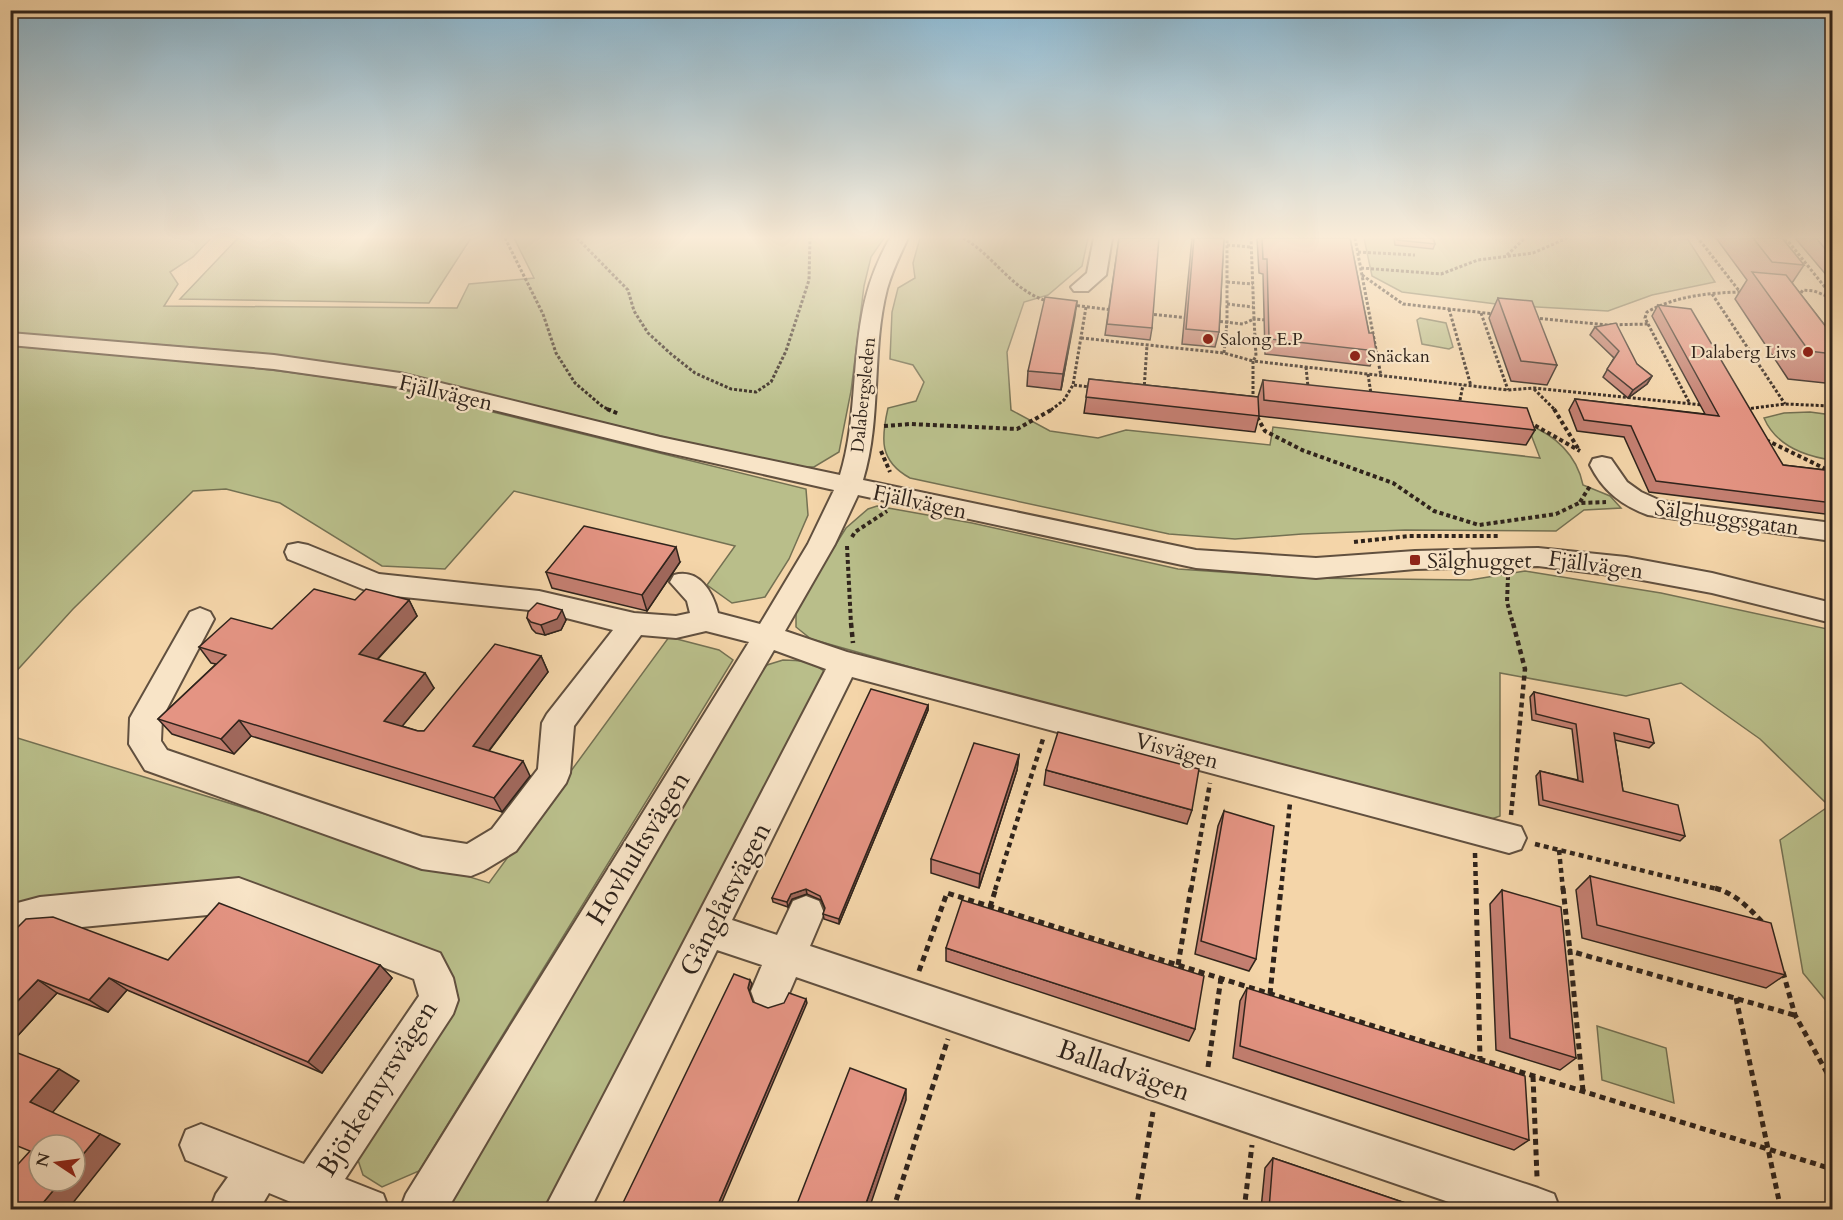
<svg xmlns="http://www.w3.org/2000/svg" width="1843" height="1220" viewBox="0 0 1843 1220" font-family="Cardo,serif">
<style>
.green{fill:#b9be8a;stroke:#747153;stroke-width:1.5}
.lines{fill:none;stroke-linecap:round;stroke-linejoin:round}
.minor-casing{stroke:#61503f;stroke-width:4}
.path-far3{stroke:#30241c;stroke-width:3;stroke-dasharray:3 2;stroke-linecap:butt}
.path-far2{stroke:#30241c;stroke-width:4;stroke-dasharray:4 3;stroke-linecap:butt}
.path-far1{stroke:#30241c;stroke-width:4.5;stroke-dasharray:5 4;stroke-linecap:butt}
.path{stroke:#30241c;stroke-width:5;stroke-dasharray:6 4.5;stroke-linecap:butt}
.minor{fill:#f8e4c7;fill-rule:evenodd}
.wall{fill:#c47f71;stroke:#30241c;stroke-width:1.5}
.shaded-wall{fill:#a0685c;stroke:#30241c;stroke-width:1.5}
.building{fill:#e49483;stroke:#30241c;stroke-width:1.5}
.poi-dot{fill:#8f2418;stroke:#f8e4c7;stroke-width:2}
.labels{text-anchor:middle;stroke-width:4.5;stroke-linejoin:round;paint-order:stroke}
.far-poi-label{font-size:18px;fill:#30241c;stroke:#f8e4c7;text-anchor:start}
.far-street-label{font-size:18px;fill:#30241c;stroke:#f8e4c7}
.street-label{font-size:22px;fill:#30241c;stroke:#f8e4c7}
.poi-label{font-size:22px;fill:#30241c;stroke:#f8e4c7;text-anchor:start}
.near-street-label{font-size:27px;fill:#30241c;stroke:#f8e4c7}
</style>
<rect width="100%" height="100%" fill="#f4d5a9"/>
<filter id="stains"><feTurbulence type="fractalNoise" baseFrequency=".00333" numOctaves="4"/><feColorMatrix values="0 0 0 0 .2 0 0 0 0 .09 0 0 0 0 .02 0 0 0 .5 -.17"/></filter>
<radialGradient id="worn" r=".72"><stop offset=".6" stop-color="#630" stop-opacity="0"/><stop offset="1" stop-color="#630" stop-opacity=".3"/></radialGradient>
<!-- green -->
<g class="green">
<path d="M10 238H211L193 257 170 272 178 284 164 306 457 308 469 284 534 278 514 238H884L871 257 864 286 851 391 839 452 814 467H805L752 458 410 376C279 350 144 344 11 334Z"/>
<path d="M238 238H471L429 303 180 299Z"/>
<path d="M920 238H1088L1082 266 1048 295 1024 302 1007 352 1011 410 1050 431 1098 438 1126 430 1270 445 1273 427 1540 458 1527 424C1555 435 1577 455 1583 485L1610 496 1621 508 1584 510 1556 531 1405 530 1302 534 1235 539 1169 534 910 478C879 461 881 439 888 408L916 401 924 382 913 365 890 359 892 312 898 288 915 278 913 263Z"/>
<path d="M1364 238H1687L1715 282 1652 295 1608 311 1504 305 1402 292 1372 276Z"/>
<path d="M1420 318 1446 323 1453 347 1449 349 1422 344 1417 320Z"/>
<path d="M11 346C139 356 268 366 395 388L806 489 808 515 789 559 765 597 732 603 707 585 735 546 514 491 445 569 382 566 280 503 226 489 193 491 73 609 11 677Z"/>
<path d="M1810 412 1832 415V460C1804 456 1776 446 1764 418L1784 413Z"/>
<path d="M877 506 972 523 1178 569 1306 578 1470 580 1525 571 1661 593 1832 630V1008L1803 973 1780 840 1829 806 1760 739 1681 683 1626 696 1500 673V816L1486 821 1027 700 811 639 796 627V608L846 528 868 509Z"/>
<path d="M669 637 719 650 733 660 419 1171 382 1187 363 1175 354 1148 458 995 215 904 11 935V736L489 883Z"/>
<path d="M783 660C799 660 811 661 824 671L826 684 549 1209 445 1210 756 679 767 665Z"/>
<path d="M1597 1026 1666 1048 1674 1103 1602 1080Z"/>
</g>
<g class="lines">
<!-- minor casing -->
<g class="minor-casing">
<g id="minor">
<path d="M890 238H908C900 255 892 271 887 289 871 351 882 418 863 480L1196 550 1316 558 1415 551 1538 548 1626 557 1712 573 1832 603V623L1712 593 1626 577 1538 566 1415 569 1316 578 1196 568 858 495 835 544 785 631 847 652 1521 827 1526 838 1521 849 1509 853 852 677 732 920 777 935 793 901 806 896 819 901 824 913 810 946 1538 1188 1554 1194 1560 1210H1472L796 977 784 1005 770 1010 756 1005 751 991 762 965 717 950 590 1210H544L826 669 774 650 447 1210H400L406 1194 749 642 706 631 676 638 641 635 574 726 570 773 566 783 516 851 483 871 471 876 422 869 145 770 129 744 130 718 190 612 200 608 210 612 214 619 162 718 161 741 167 750 422 837 467 844 492 829 538 769 542 723 547 714 613 630 539 611 375 594 288 559 285 552 288 545 298 543 308 545 379 574 539 591 634 613 676 616 690 613 687 601 670 582 674 575C699 568 713 592 718 613L760 624 808 544 834 490 660 451 400 387 274 369 10 345V333L274 355 400 373 660 437 840 475C856 424 852 368 862 315 867 287 876 263 890 238Z"/>
<path d="M1094 238H1112L1106 275 1088 291H1074L1071 287 1087 273Z"/>
<path d="M1602 457 1611 459 1627 482 1641 492 1661 501 1832 523V541L1648 515C1621 505 1603 491 1590 465L1593 459Z"/>
<path d="M239 878 440 953 453 978 458 1000 453 1014 345 1179 383 1194 389 1210H310L269 1193 259 1210H210L216 1194 228 1177 186 1160 180 1145 186 1130 201 1124 304 1164 419 996 414 979 239 912 40 931 10 940V905L40 897Z"/>
</g>
</g>
<!-- path-far3 -->
<g class="path-far3">
<path d="M505 238 543 314 556 353 575 383 603 407 611 410"/>
<path d="M577 238 628 290 634 311 648 333 671 354 695 373 731 389 756 392 771 382 786 351 809 280 810 238"/>
<path d="M963 238C995 256 1011 290 1047 301"/>
<path d="M1355 238 1381 376"/>
<path d="M1779 240 1788 241 1832 296"/>
<path d="M1227 245 1251 247"/>
<path d="M1358 252 1415 255"/>
<path d="M1507 255 1525 238"/>
<path d="M1361 268 1441 274 1478 260 1533 253 1567 238"/>
<path d="M1362 275 1403 304 1495 314"/>
<path d="M1227 282 1253 284"/>
<path d="M1712 294 1785 404"/>
<path d="M1798 297 1803 290 1814 291 1832 298"/>
<path d="M1227 304 1253 307"/>
<path d="M1072 305 1112 310"/>
<path d="M1086 307 1073 385 1090 387"/>
<path d="M1449 309 1471 386"/>
<path d="M1481 313 1508 390"/>
<path d="M1149 314 1190 318"/>
<path d="M1535 318 1607 325 1648 324 1645 318 1647 312C1676 296 1707 293 1740 292L1698 238"/>
<path d="M1215 321 1243 324 1254 319 1251 238"/>
<path d="M1648 324 1690 404"/>
<path d="M1081 338 1224 353 1253 361 1256 356 1254 319 1267 320"/>
<path d="M1224 353 1227 322V238"/>
<path d="M1306 367 1308 387"/>
<path d="M1368 374 1371 394"/>
<path d="M1828 375 1832 382"/>
<path d="M1534 389 1555 410"/>
<path d="M1144 390 1147 345"/>
<path d="M1253 399V361L1508 390 1534 388 1703 405"/>
<path d="M1459 405 1463 385"/>
<path d="M1746 409 1785 404 1832 406"/>
<path d="M1051 410 1064 400 1073 385"/>
</g>
<!-- path-far2 -->
<g class="path-far2">
<path d="M607 409 619 414"/>
<path d="M1554 409 1579 450"/>
<path d="M1257 417 1265 431 1302 450 1393 483 1434 511 1479 525 1556 514 1579 503 1606 502"/>
<path d="M1529 422 1580 451"/>
<path d="M884 426 910 424 1017 429 1053 409"/>
<path d="M1766 440 1832 472"/>
<path d="M881 451 890 472"/>
<path d="M1580 502 1590 486"/>
<path d="M852 537 855 532 887 511"/>
<path d="M1354 542 1409 536H1499"/>
<path d="M847 546 851 624"/>
<path d="M1508 576 1507 602 1513 624"/>
</g>
<!-- path-far1 -->
<g class="path-far1">
<path d="M851 623 853 643"/>
<path d="M1511 815 1525 669 1513 623"/>
<path d="M1535 844 1721 890"/>
<path d="M1559 850 1563 890"/>
<path d="M1475 853 1476 890"/>
<path d="M995 890 1043 739"/>
<path d="M1191 890 1210 783"/>
<path d="M1281 890 1290 803"/>
</g>
<!-- path -->
<g class="path">
<path d="M1476 888 1480 1059"/>
<path d="M1563 888 1570 951"/>
<path d="M1715 888C1736 894 1749 908 1764 924"/>
<path d="M990 907 996 888"/>
<path d="M1178 965 1191 888"/>
<path d="M919 971 947 893 1832 1169"/>
<path d="M1783 972 1795 1015 1832 1082"/>
<path d="M1270 994 1281 888"/>
<path d="M1736 998 1781 1210"/>
<path d="M1208 1067 1221 978"/>
<path d="M1533 1076 1537 1177"/>
<path d="M1583 1091 1570 951 1794 1015"/>
<path d="M893 1210 948 1039"/>
<path d="M1136 1210 1153 1112"/>
<path d="M1244 1210 1252 1145"/>
</g>
<!-- minor -->
<use href="#minor" class="minor"/>
</g>
<!-- wall -->
<g class="wall">
<path d="M1119 238 1152 328 1150 340 1105 335Z"/>
<path d="M1192 238H1224L1219 332 1215 347 1182 344Z"/>
<path d="M1257 238H1350L1369 333 1376 351 1370 366 1265 354 1263 274 1259 273Z"/>
<path d="M1394 238H1433L1435 244 1433 249 1395 245Z"/>
<path d="M1716 238H1782L1804 265 1792 283 1833 336V373L1825 383 1788 379 1735 299 1747 280Z"/>
<path d="M1795 238H1833V283Z"/>
<path d="M1498 298 1557 365 1547 385 1511 381 1489 318Z"/>
<path d="M1077 301 1061 390 1027 386 1028 371Z"/>
<path d="M1658 305 1783 465 1833 471V515L1649 492 1624 437 1577 431 1569 410 1575 399 1705 414 1652 316Z"/>
<path d="M1595 327 1637 364 1652 376 1647 384 1628 398 1603 377 1614 358 1590 335Z"/>
<path d="M1089 379 1258 397 1263 380 1535 430 1526 445 1259 416 1255 432 1084 413Z"/>
<path d="M680 562 647 611 552 588 546 572Z"/>
<path d="M355 600H409L417 616 378 659 434 688 402 726 418 731H424L541 656 548 672 489 751 530 776 502 812 251 736 234 754 172 734 158 719 216 664 211 663 199 647 272 629Z"/>
<path d="M527 618 566 620 561 630 545 635 536 633 532 629Z"/>
<path d="M1534 692 1654 743 1649 748 1615 740 1623 791 1685 836 1680 841 1539 805 1536 776 1540 771 1578 780 1572 729 1532 720 1530 697Z"/>
<path d="M928 705V710L839 924 824 919 823 914 825 909 821 900 807 894 792 899 788 907 773 902 772 898Z"/>
<path d="M1019 755 1017 770 979 888 931 873V859Z"/>
<path d="M1046 770 1192 810 1187 824 1044 785Z"/>
<path d="M1224 811 1256 959 1249 971 1195 954 1218 826Z"/>
<path d="M1590 876 1785 975 1766 988 1582 938 1576 890Z"/>
<path d="M1502 890 1576 1058 1560 1070 1496 1050 1490 904Z"/>
<path d="M10 935 168 960 380 965 392 978 322 1073 127 990 108 1012 57 993 10 1044Z"/>
<path d="M946 948 1195 1029 1189 1041 946 961Z"/>
<path d="M1247 988 1529 1140 1514 1150 1233 1058 1240 1001Z"/>
<path d="M1273 1158 1423 1209H1261L1265 1168Z"/>
</g>
<!-- shaded-wall -->
<g class="shaded-wall">
<path d="M1077 301 1075 316 1061 390 1063 374Z"/>
<path d="M1652 376 1647 384 1628 398 1633 390Z"/>
<path d="M676 547 680 562 647 611 642 595Z"/>
<path d="M409 600 417 616 368 669 359 654Z"/>
<path d="M562 610 566 620 561 630 545 635 541 625Z"/>
<path d="M541 656 548 672 481 761 473 746Z"/>
<path d="M425 673 434 688 394 736 384 721Z"/>
<path d="M928 705V710L839 924V919Z"/>
<path d="M239 720 251 736 234 754 221 739Z"/>
<path d="M1019 755 1017 770 979 888 980 874Z"/>
<path d="M523 761 530 776 502 812 494 798Z"/>
<path d="M806 889 807 894 792 899 788 907 787 902 791 894Z"/>
<path d="M380 965 392 978 322 1073 308 1062Z"/>
<path d="M109 978 127 990 108 1012 89 1000Z"/>
<path d="M38 980 57 993 10 1044V1009Z"/>
<path d="M750 980 752 984 749 992 748 988Z"/>
<path d="M806 999 807 1003 719 1209H716Z"/>
<path d="M59 1069 79 1081 52 1113 30 1102Z"/>
<path d="M906 1089V1100L869 1209H864Z"/>
<path d="M100 1134 120 1144 68 1209H38L61 1181H75V1164Z"/>
</g>
<!-- building -->
<g class="building">
<path d="M1119 238H1159L1152 328 1107 324Z"/>
<path d="M1194 238H1224L1219 332 1186 329Z"/>
<path d="M1262 238H1350L1369 333H1373L1376 351 1269 339 1267 259H1263Z"/>
<path d="M1397 238H1433L1435 244 1397 240Z"/>
<path d="M1753 238H1782L1804 265 1772 262Z"/>
<path d="M1816 238H1833V258Z"/>
<path d="M1752 272 1786 275 1833 336V354L1809 351Z"/>
<path d="M1045 297 1077 301 1063 374 1028 371Z"/>
<path d="M1498 298 1532 301 1557 365 1521 361Z"/>
<path d="M1658 305 1691 309 1783 465 1833 471V503L1656 481 1631 426 1584 420 1575 399 1719 416Z"/>
<path d="M1616 323 1637 364 1652 376 1633 390 1607 369 1619 351 1595 327Z"/>
<path d="M1089 379 1258 397 1259 416 1086 397Z"/>
<path d="M1263 380 1527 408 1535 430 1264 400Z"/>
<path d="M584 526 676 547 642 595 546 572Z"/>
<path d="M314 589 355 600 366 589 409 600 359 654 425 673 384 721 418 731H424L495 644 541 656 473 746 523 761 494 798 239 720 221 739 158 719 226 655 199 647 231 618 272 629Z"/>
<path d="M537 603 562 610 557 619 541 625 531 622 527 618 528 612Z"/>
<path d="M871 689 928 705 839 919 823 914 825 908 820 896 806 889 791 894 787 902 772 898Z"/>
<path d="M1534 692 1649 719 1654 743 1614 733 1623 791 1678 805 1685 836 1543 800 1540 771 1583 782 1576 724 1536 714Z"/>
<path d="M1058 732 1199 769 1192 810 1046 770Z"/>
<path d="M974 743 1019 755 980 874 931 859Z"/>
<path d="M1224 811 1274 826 1256 959 1201 941Z"/>
<path d="M1590 876 1771 923 1785 975 1597 925Z"/>
<path d="M1502 890 1561 907 1576 1058 1510 1038Z"/>
<path d="M962 900 1204 976 1195 1029 946 948Z"/>
<path d="M219 903 380 965 308 1062 109 978 89 1000 38 980 10 1009V935L26 919 53 917 168 960Z"/>
<path d="M734 974 750 980 748 988 753 1002 768 1008 784 1003 789 993 806 999 716 1209H620Z"/>
<path d="M1247 988 1525 1076 1529 1140 1240 1046Z"/>
<path d="M10 1050 59 1069 30 1102 100 1134 75 1164V1145H39V1181H61L38 1209H10V1173L30 1151 10 1143Z"/>
<path d="M850 1068 906 1089 864 1209H795Z"/>
<path d="M1273 1158 1423 1209H1269Z"/>
</g>
<!-- sky -->
<linearGradient id="sky" x2="0" y2="1"><stop stop-color="#89b6d0"/><stop offset="0.58" stop-color="#faecd8"/><stop offset="1" stop-color="#faecd8" stop-opacity="0"/></linearGradient>
<rect width="1843" height="409" fill="url(#sky)"/>
<!-- markers -->
<g class="poi-dot">
<circle cx="1208" cy="339" r="6"/>
<circle cx="1808" cy="352" r="6"/>
<circle cx="1355" cy="356" r="6"/>
<rect x="1409" y="554" width="12" height="12" rx="3"/>
</g>
<g class="labels">
<!-- far-poi labels -->
<g class="far-poi-label">
<text x="1220" y="345">Salong E.P</text>
<text x="1796" y="358" text-anchor="end">Dalaberg Livs</text>
<text x="1367" y="362">Snäckan</text>
</g>
<!-- far-street labels -->
<g class="far-street-label">
<text transform="translate(863 395) rotate(-84)" y="6">Dalabergsleden</text>
</g>
<!-- street labels -->
<g class="street-label">
<text transform="translate(446 392) rotate(13)" y="8">Fjällvägen</text>
<text transform="translate(920 501) rotate(12)" y="8">Fjällvägen</text>
<text transform="translate(1727 517) rotate(8)" y="8">Sälghuggsgatan</text>
<text transform="translate(1596 564) rotate(8)" y="8">Fjällvägen</text>
<text transform="translate(1177 750) rotate(15)" y="8">Visvägen</text>
</g>
<!-- poi labels -->
<g class="poi-label">
<text x="1427" y="568">Sälghugget</text>
</g>
<!-- near-street labels -->
<g class="near-street-label">
<text transform="translate(638 848) rotate(-59)" y="9">Hovhultsvägen</text>
<text transform="translate(725 899) rotate(-63)" y="9">Gånglåtsvägen</text>
<text transform="translate(1124 1070) rotate(19)" y="9">Balladvägen</text>
<text transform="translate(377 1088) rotate(-58)" y="9">Björkemyrsvägen</text>
</g>
</g>
<!-- margin -->
<rect width="1843" height="1220" fill="none" stroke="#f4d5a9" stroke-width="36"/>
<rect x="12" y="12" width="1819" height="1196" fill="none" stroke="#30241c" stroke-width="3"/>
<rect x="18" y="18" width="1807" height="1184" fill="none" stroke="#30241c" stroke-width="1.5"/>
<!-- north arrow -->
<g transform="translate(57 1163) rotate(283)"><circle r="28" fill="#f8e4c7" stroke="#a89783" stroke-width="1.5"/>
<path d="M0-4.5L10 22L0 15L-10 22Z" fill="#8f2418"/>
<text y="-9" font-size="16" font-weight="bold" text-anchor="middle" fill="#30241c">N</text>
</g>
<rect width="100%" height="100%" filter="url(#stains)"/>
<rect width="100%" height="100%" fill="url(#worn)"/>
</svg>
